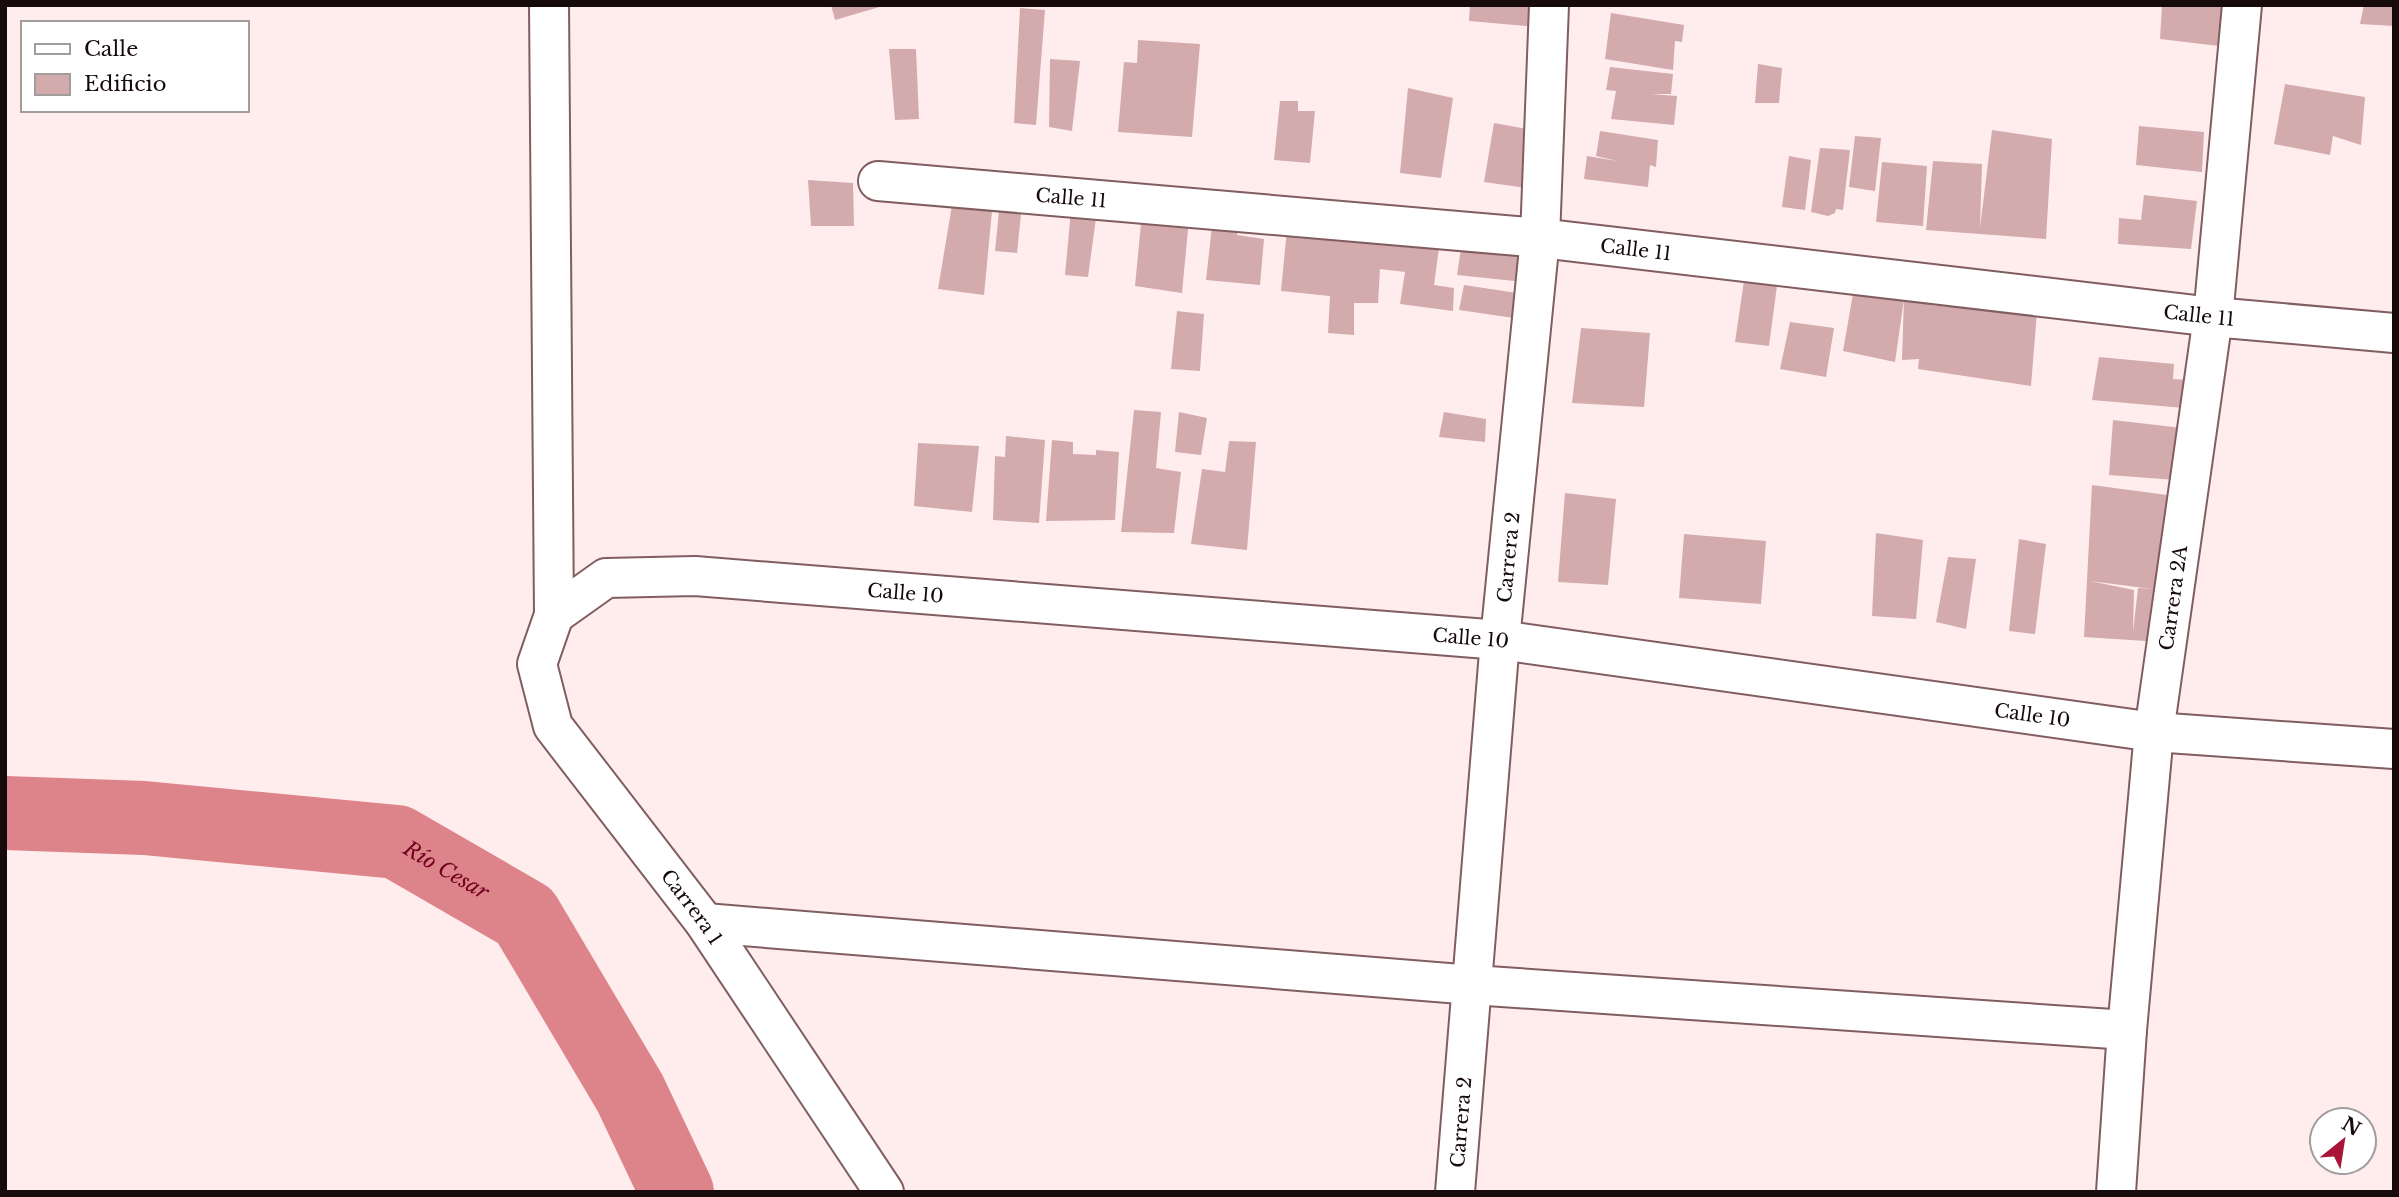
<svg xmlns="http://www.w3.org/2000/svg" width="2399" height="1197" viewBox="0 0 2399 1197" font-family="'Libre Baskerville',serif">
<style>
.lines{fill:none;stroke-linecap:round;stroke-linejoin:round}
.river{stroke:#dd848a;stroke-width:74}
.building{fill:#d3abad;fill-rule:evenodd}
.minor-casing{stroke:#815d5f;stroke-width:42}
.minor{stroke:#fff;stroke-width:38}
.labels{text-anchor:middle;stroke-width:6;stroke-linejoin:round;paint-order:stroke}
.street-label{font-size:19px;fill:#170a0b;stroke:#fff}
.water-label{font-size:21px;font-style:italic;fill:#730221;stroke:#fff}
</style>
<rect width="100%" height="100%" fill="#ffedee"/>
<g class="lines">
<!-- river -->
<path class="river" id="s1" d="M5 813 144 818 397 842 525 916 630 1093 677 1192"/>
</g>
<!-- building -->
<g class="building">
<path d="M831 5H882L883 6 835 20Z"/>
<path d="M1470 5H1545L1548 28 1469 21Z"/>
<path d="M2162 5H2222L2219 46 2160 39Z"/>
<path d="M2364 5H2394V26L2360 24Z"/>
<path d="M1020 8 1045 10 1036 125 1014 123Z"/>
<path d="M1611 13 1684 25 1682 42 1675 41 1673 70 1605 59Z"/>
<path d="M1138 40 1200 44 1192 137 1118 132 1124 62 1137 63Z"/>
<path d="M889 49H916L919 119 895 120Z"/>
<path d="M1050 59 1080 61 1072 131 1049 127Z"/>
<path d="M1758 64 1782 68 1779 103H1755Z"/>
<path d="M1610 67 1673 74 1671 94H1651L1677 96 1674 125 1611 119 1616 91 1606 90Z"/>
<path d="M2285 84 2365 97 2361 145 2333 136 2330 155 2274 144Z"/>
<path d="M1408 88 1453 98 1441 178 1400 173Z"/>
<path d="M1280 101H1298V111H1315L1310 163 1274 160Z"/>
<path d="M1494 123 1544 132 1534 189 1484 182Z"/>
<path d="M2139 126 2204 132 2202 172 2136 165Z"/>
<path d="M1992 130 2052 139 2046 239 1926 230 1933 161 1982 164 1980 228Z"/>
<path d="M1600 131 1658 140 1656 167 1650 165 1648 187 1584 179 1587 156 1617 161 1596 156Z"/>
<path d="M1855 136 1881 138 1875 191 1849 187Z"/>
<path d="M1820 148 1850 150 1843 210 1836 209 1835 213 1828 216 1811 212Z"/>
<path d="M1789 156 1811 160 1805 210 1782 207Z"/>
<path d="M1882 162 1927 166 1923 226 1876 222Z"/>
<path d="M808 180 853 183 854 226H811Z"/>
<path d="M2144 195 2197 201 2191 249 2118 244 2119 218 2141 220Z"/>
<path d="M953 199 993 201 984 295 938 289Z"/>
<path d="M1000 201 1022 204 1017 253 995 251Z"/>
<path d="M1071 210 1097 211 1088 277 1065 275Z"/>
<path d="M1142 213 1189 219 1182 293 1135 286Z"/>
<path d="M1212 226 1238 228 1237 235 1264 239 1260 285 1206 280Z"/>
<path d="M1287 229 1439 248 1434 285 1454 288 1453 311 1400 304 1405 272 1380 269 1378 303H1354V335L1328 333 1330 296 1281 291Z"/>
<path d="M1461 249 1528 256 1524 282 1457 275Z"/>
<path d="M1745 274 1778 278 1769 346 1735 342Z"/>
<path d="M1464 285 1517 293 1514 318 1459 310Z"/>
<path d="M1854 288 1929 297V305L1951 307 1952 294 2037 312 2031 386 1918 369 1919 359 1902 360 1904 299 1895 362 1843 351Z"/>
<path d="M1177 311 1204 314 1200 371 1171 369Z"/>
<path d="M1790 322 1834 328 1826 377 1780 369Z"/>
<path d="M1581 328 1650 333 1644 407 1572 403Z"/>
<path d="M2099 357 2174 364 2173 379 2188 380 2184 408 2092 400Z"/>
<path d="M1134 410 1161 412 1156 468 1181 472 1174 533 1121 532Z"/>
<path d="M1179 412 1207 418 1201 455 1175 452Z"/>
<path d="M1444 412 1486 419 1485 442 1439 437Z"/>
<path d="M2113 420 2182 428 2176 480 2109 475Z"/>
<path d="M1006 436 1045 440 1039 523 993 520 995 456 1005 457Z"/>
<path d="M1052 440 1073 442V454L1096 455V450L1119 452 1115 520 1046 521Z"/>
<path d="M1229 441 1256 442 1247 550 1191 544 1202 469 1225 472Z"/>
<path d="M918 443 979 446 972 512 914 506Z"/>
<path d="M2092 485 2167 495 2155 589 2161 642 2084 637ZM2090 581 2152 589 2138 588 2133 632 2134 590Z"/>
<path d="M1565 493 1616 499 1608 585 1558 582Z"/>
<path d="M1876 533 1923 540 1916 619 1872 616Z"/>
<path d="M1684 534 1766 541 1761 604 1679 598Z"/>
<path d="M2019 539 2046 544 2035 634 2009 631Z"/>
<path d="M1948 557 1976 559 1966 629 1936 622Z"/>
</g>
<g class="lines">
<!-- minor casing -->
<g class="minor-casing">
<g id="minor">
<path id="s2" d="M549 5 554 615 537 664 553 726 705 923 884 1192"/>
<path id="s3" d="M878 181 1540 238 2213 317 2394 333"/>
<path id="s4" d="M554 615 606 578 695 576 1500 640 2154 732 2394 749"/>
<path d="M705 923 1473 985 2127 1030"/>
<path id="s5" d="M1455 1192 1500 640 1540 238 1549 5"/>
<path id="s6" d="M2116 1192 2127 1030 2154 732 2213 317 2242 5"/>
</g>
</g>
<!-- minor -->
<use href="#minor" class="minor"/>
</g>
<g class="labels">
<!-- street labels -->
<g class="street-label">
<text dy="7" stroke="none"><textPath href="#s3" startOffset="194">Calle 11</textPath></text>
<text dy="7" stroke="none"><textPath href="#s3" startOffset="761">Calle 11</textPath></text>
<text dy="7" stroke="none"><textPath href="#s3" startOffset="1328">Calle 11</textPath></text>
<text dy="7" stroke="none"><textPath href="#s5" startOffset="637">Carrera 2</textPath></text>
<text dy="7" stroke="none"><textPath href="#s4" startOffset="364">Calle 10</textPath></text>
<text dy="7" stroke="none"><textPath href="#s6" startOffset="597">Carrera 2A</textPath></text>
<text dy="7" stroke="none"><textPath href="#s4" startOffset="931">Calle 10</textPath></text>
<text dy="7" stroke="none"><textPath href="#s4" startOffset="1498">Calle 10</textPath></text>
<text dy="7" stroke="none"><textPath href="#s2" startOffset="954">Carrera 1</textPath></text>
<text dy="7" stroke="none"><textPath href="#s5" startOffset="70">Carrera 2</textPath></text>
</g>
<!-- water labels -->
<g class="water-label">
<text dy="7" stroke="none"><textPath href="#s1" startOffset="450">Río Cesar</textPath></text>
</g>
</g>
<!-- border -->
<rect width="2399" height="1197" fill="none" stroke="#170a0b" stroke-width="14"/>
<!-- legend -->
<rect x="21" y="21" width="228" height="91" fill="#ffffff" stroke="#a29d9d" stroke-width="2"/>
<rect x="35" y="44" width="35" height="10" fill="#ffffff" stroke="#a29d9d" stroke-width="2"/>
<text x="84" y="56" font-size="21" fill="#170a0b">Calle</text>
<rect x="35" y="74" width="35" height="21" fill="#d3abad" stroke="#a29d9d" stroke-width="2"/>
<text x="84" y="91" font-size="21" fill="#170a0b">Edificio</text>
<!-- north arrow -->
<g transform="translate(2343 1141) rotate(30)"><circle r="33" fill="#ffffff" stroke="#a29d9d" stroke-width="2"/>
<path d="M0-5L12 26L0 18L-12 26Z" fill="#aa1439"/>
<text y="-10" font-size="19" font-weight="bold" text-anchor="middle" fill="#170a0b">N</text>
</g>
</svg>
